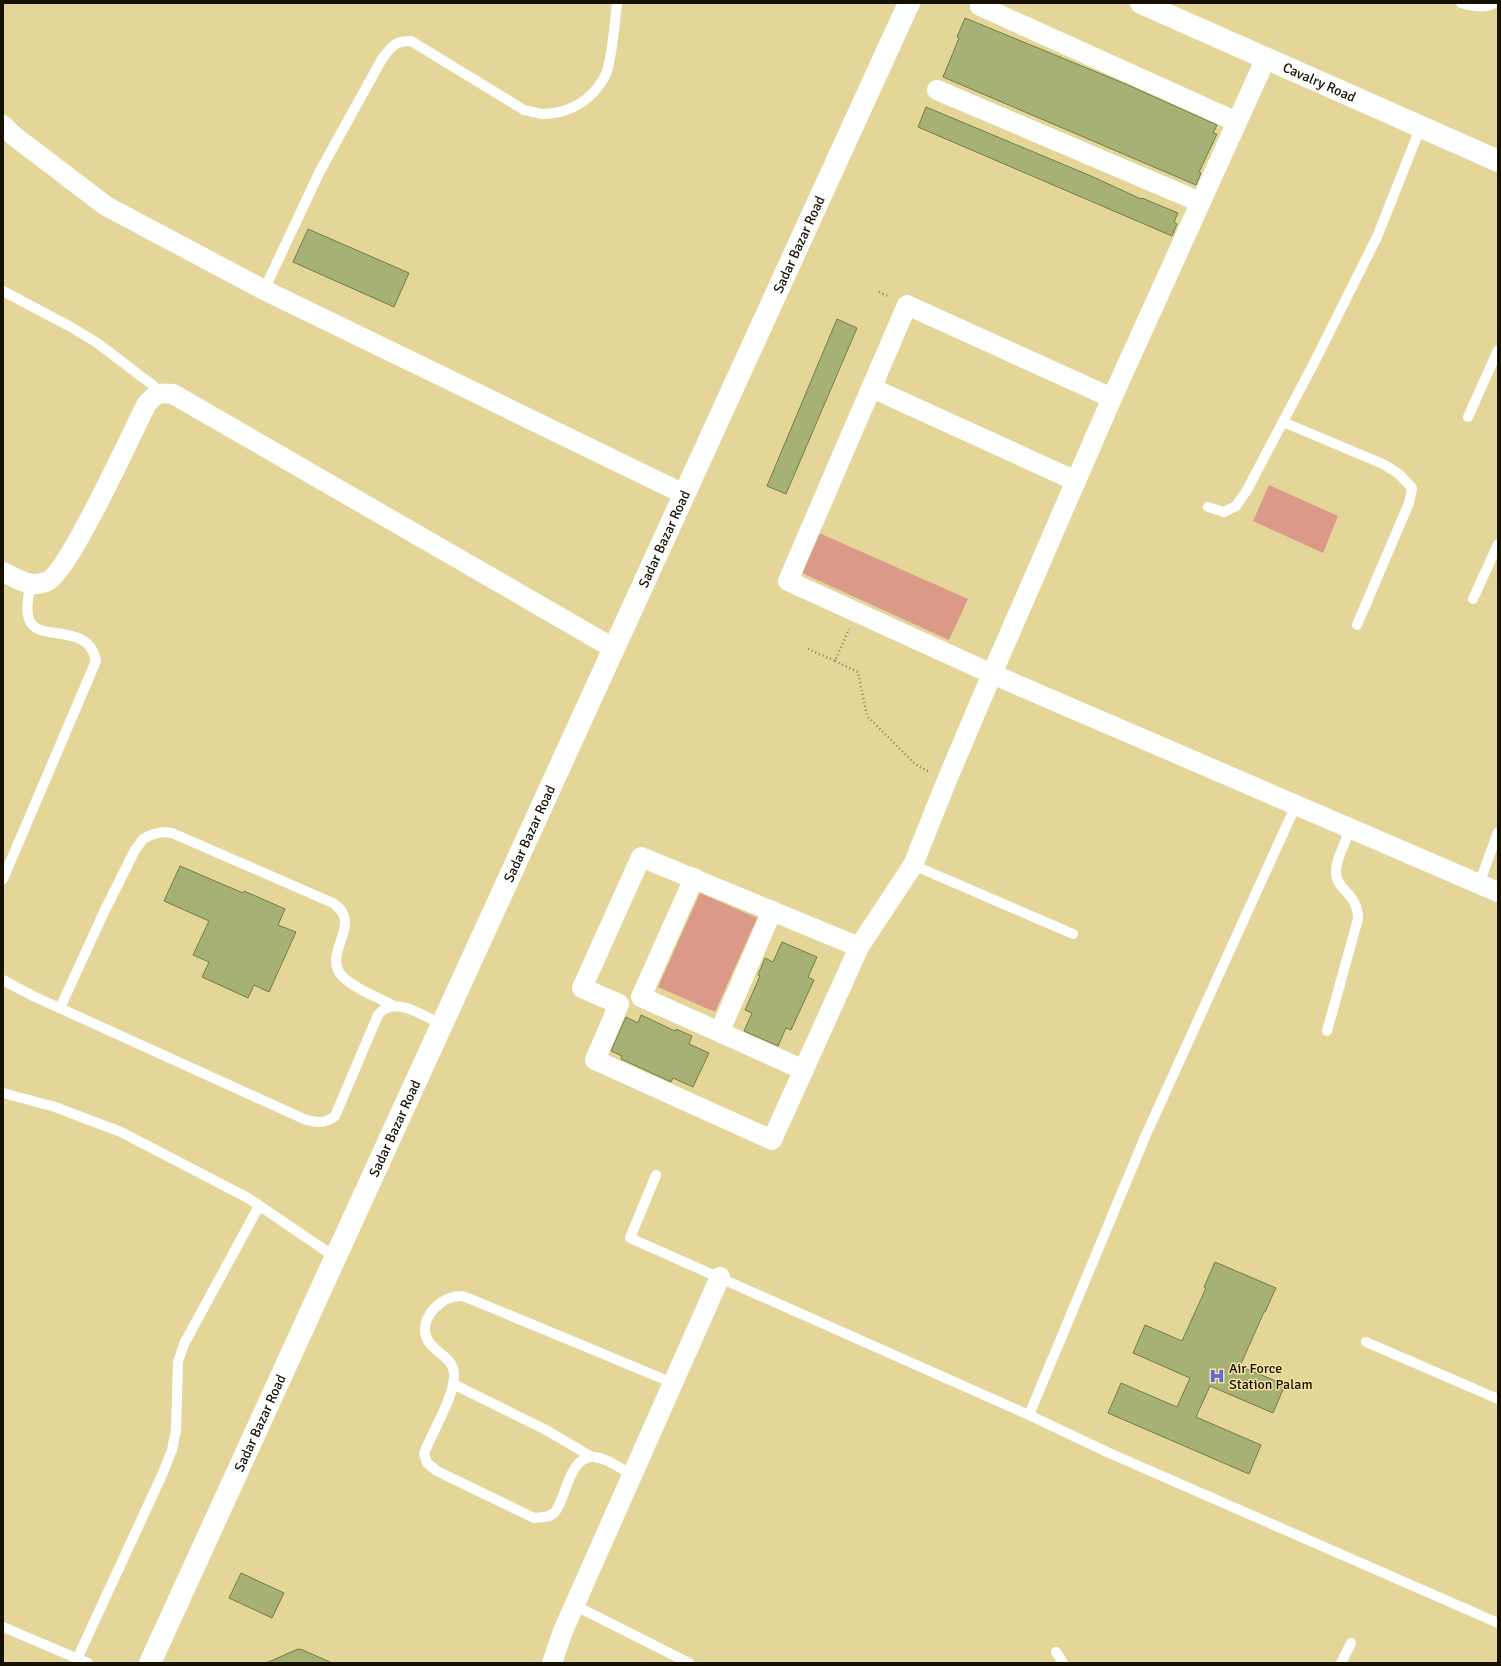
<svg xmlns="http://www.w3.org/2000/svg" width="1501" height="1666" viewBox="0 0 1501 1666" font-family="Signika,sans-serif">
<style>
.green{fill:#db9a88}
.building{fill:#a7b175;stroke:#737d43}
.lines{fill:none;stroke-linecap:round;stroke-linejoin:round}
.path{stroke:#8c8157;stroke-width:2.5;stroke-dasharray:1 3;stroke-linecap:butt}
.service{stroke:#fff;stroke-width:10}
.minor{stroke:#fff;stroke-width:20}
.tertiary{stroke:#fff;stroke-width:22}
.labels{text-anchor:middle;stroke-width:3;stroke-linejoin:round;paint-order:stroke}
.street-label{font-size:14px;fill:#151000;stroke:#f2e3a4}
.poi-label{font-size:14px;fill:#151000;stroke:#f2e3a4;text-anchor:start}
</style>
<rect width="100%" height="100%" fill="#e4d698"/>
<!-- green -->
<g class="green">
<path d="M1269 485 1338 516 1323 553 1253 521Z"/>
<path d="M817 532 968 599 949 640 802 573Z"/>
<path d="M700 893 757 918 715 1012 658 987Z"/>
</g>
<!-- building -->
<g class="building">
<path d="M965 18 1128 85 1217 125 1213 133 1217 134 1199 172 1201 173 1196 185 943 77 959 38 957 37Z"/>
<path d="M926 107 1091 176 1141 199 1142 198 1178 213 1174 222 1177 224 1172 236 918 127Z"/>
<path d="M308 229 409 273 394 307 293 262Z"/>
<path d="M837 319 857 328 786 494 767 486Z"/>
<path d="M180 866 243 893 244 891 285 909 278 925 296 932 269 992 254 985 248 998 202 977 209 962 193 955 209 921 164 901Z"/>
<path d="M782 942 817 957 808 977 814 980 791 1030 786 1028 778 1046 744 1031 752 1013 745 1010 760 976 758 975 765 958 773 962Z"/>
<path d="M641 1015 675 1031 676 1029 692 1036 689 1044 709 1053 693 1087 673 1078 671 1082 621 1059 622 1056 611 1051 626 1017 638 1023Z"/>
<path d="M1215 1262 1276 1288 1265 1312H1264L1240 1366 1285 1385 1273 1413 1210 1386 1196 1417 1261 1445 1249 1474 1108 1413 1121 1383 1177 1407 1190 1378 1133 1353 1145 1325 1182 1341 1206 1288 1204 1287Z"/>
<path d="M241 1573 284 1593 272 1618 229 1598Z"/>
<path d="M298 1649 303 1650 332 1663H266Z"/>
</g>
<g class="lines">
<!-- path -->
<g class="path">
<path d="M879 292 890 297"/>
<path d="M808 649 835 661 849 629"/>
<path d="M835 661 858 672 867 716 915 764 930 772"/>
</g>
<!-- service -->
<g class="service">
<path d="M1461 3C1469 6 1487 9 1494 3"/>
<path d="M264 290 320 171 382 59C392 46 394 41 411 41L524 110C531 111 538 114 545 114 571 113 593 99 605 76 612 62 615 21 617 3"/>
<path d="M3 291 69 326 96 342 163 393"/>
<path d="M1468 417 1498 350"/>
<path d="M1283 422 1383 464 1399 474 1412 488 1409 503 1357 625"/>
<path d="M1208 507 1224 512 1236 506 1247 490 1315 361 1377 237 1421 126"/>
<path d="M1473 599 1498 544"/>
<path d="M913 865 1073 934"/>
<path d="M3 879 96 661C88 620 37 644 29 619 25 609 29 595 30 585"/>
<path d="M1479 884 1498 832"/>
<path d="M3 980 33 996 304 1119C317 1123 324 1124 335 1116L378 1015C393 994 423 1016 441 1024"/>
<path d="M60 1008 104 912 135 850 143 839 151 835 162 832 172 833 333 903C363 923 326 949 339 972 348 986 377 997 392 1005"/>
<path d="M1327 1031 1358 919C1358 893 1336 890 1336 873 1335 861 1346 841 1350 829"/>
<path d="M3 1093 55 1107 121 1132 248 1198 335 1257"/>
<path d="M656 1175 630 1238 1029 1415 1107 1452 1498 1623"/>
<path d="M1366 1342 1498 1399"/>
<path d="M453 1384 546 1430 592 1457"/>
<path d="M1029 1415 1145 1137 1296 805"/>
<path d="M632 1475C620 1468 607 1458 593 1457 569 1456 566 1499 555 1512 550 1518 541 1517 534 1518L437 1471 427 1463 424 1454C432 1431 455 1397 454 1374 453 1355 431 1353 426 1336 420 1317 442 1295 462 1296 465 1297 470 1299 473 1300L673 1383"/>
<path d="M574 1605 689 1663"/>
<path d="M3 1627 88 1663"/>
<path d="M1056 1652 1063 1663"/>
<path d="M77 1659 162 1475 172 1450 176 1430 178 1362 184 1344 259 1206"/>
<path d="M1341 1663 1351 1643"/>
</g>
<!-- minor -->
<g class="minor">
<path d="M980 6 1237 122"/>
<path d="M937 90 1200 202"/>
<path d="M3 125 14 136 106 206 264 290 684 494"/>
<path d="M872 388 1076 481"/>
<path d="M1112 398 907 305 788 581 992 674 1498 892"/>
<path d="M3 572C18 579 29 588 46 582 68 574 132 433 146 405 155 394 158 392 173 394L613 648"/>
<path d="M694 878 641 997 804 1070"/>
<path d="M859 947 641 857 582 988 619 1004 595 1060 772 1140 859 947 913 865 947 780 992 674 1112 398 1266 58"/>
<path d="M720 1031 772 911"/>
<path d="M552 1663 563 1631 720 1277"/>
</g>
<!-- tertiary -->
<g class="tertiary">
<path id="s1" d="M1141 3 1498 161"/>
<path id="s2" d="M150 1663 909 3"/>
</g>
</g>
<!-- icons -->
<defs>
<g id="hospital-bare" transform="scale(1.2)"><path d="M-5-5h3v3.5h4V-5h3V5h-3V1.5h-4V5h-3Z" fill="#6066df" stroke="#f2e3a4" stroke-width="2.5" paint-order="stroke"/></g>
</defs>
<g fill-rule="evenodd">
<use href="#hospital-bare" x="1217" y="1376"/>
</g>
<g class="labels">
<!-- street labels -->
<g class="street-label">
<text dy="5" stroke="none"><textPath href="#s1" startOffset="195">Cavalry Road</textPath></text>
<text dy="5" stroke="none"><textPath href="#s2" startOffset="1560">Sadar Bazar Road</textPath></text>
<text dy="5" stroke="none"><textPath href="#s2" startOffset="1236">Sadar Bazar Road</textPath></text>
<text dy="5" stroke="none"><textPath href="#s2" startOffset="912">Sadar Bazar Road</textPath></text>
<text dy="5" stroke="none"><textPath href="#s2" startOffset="588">Sadar Bazar Road</textPath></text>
<text dy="5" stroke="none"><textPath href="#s2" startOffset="264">Sadar Bazar Road</textPath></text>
</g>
<!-- poi labels -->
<g class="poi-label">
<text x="1229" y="1373">Air Force<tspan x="1229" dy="16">Station Palam</tspan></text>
</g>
</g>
<!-- border -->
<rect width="1501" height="1666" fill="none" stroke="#151000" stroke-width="8"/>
</svg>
